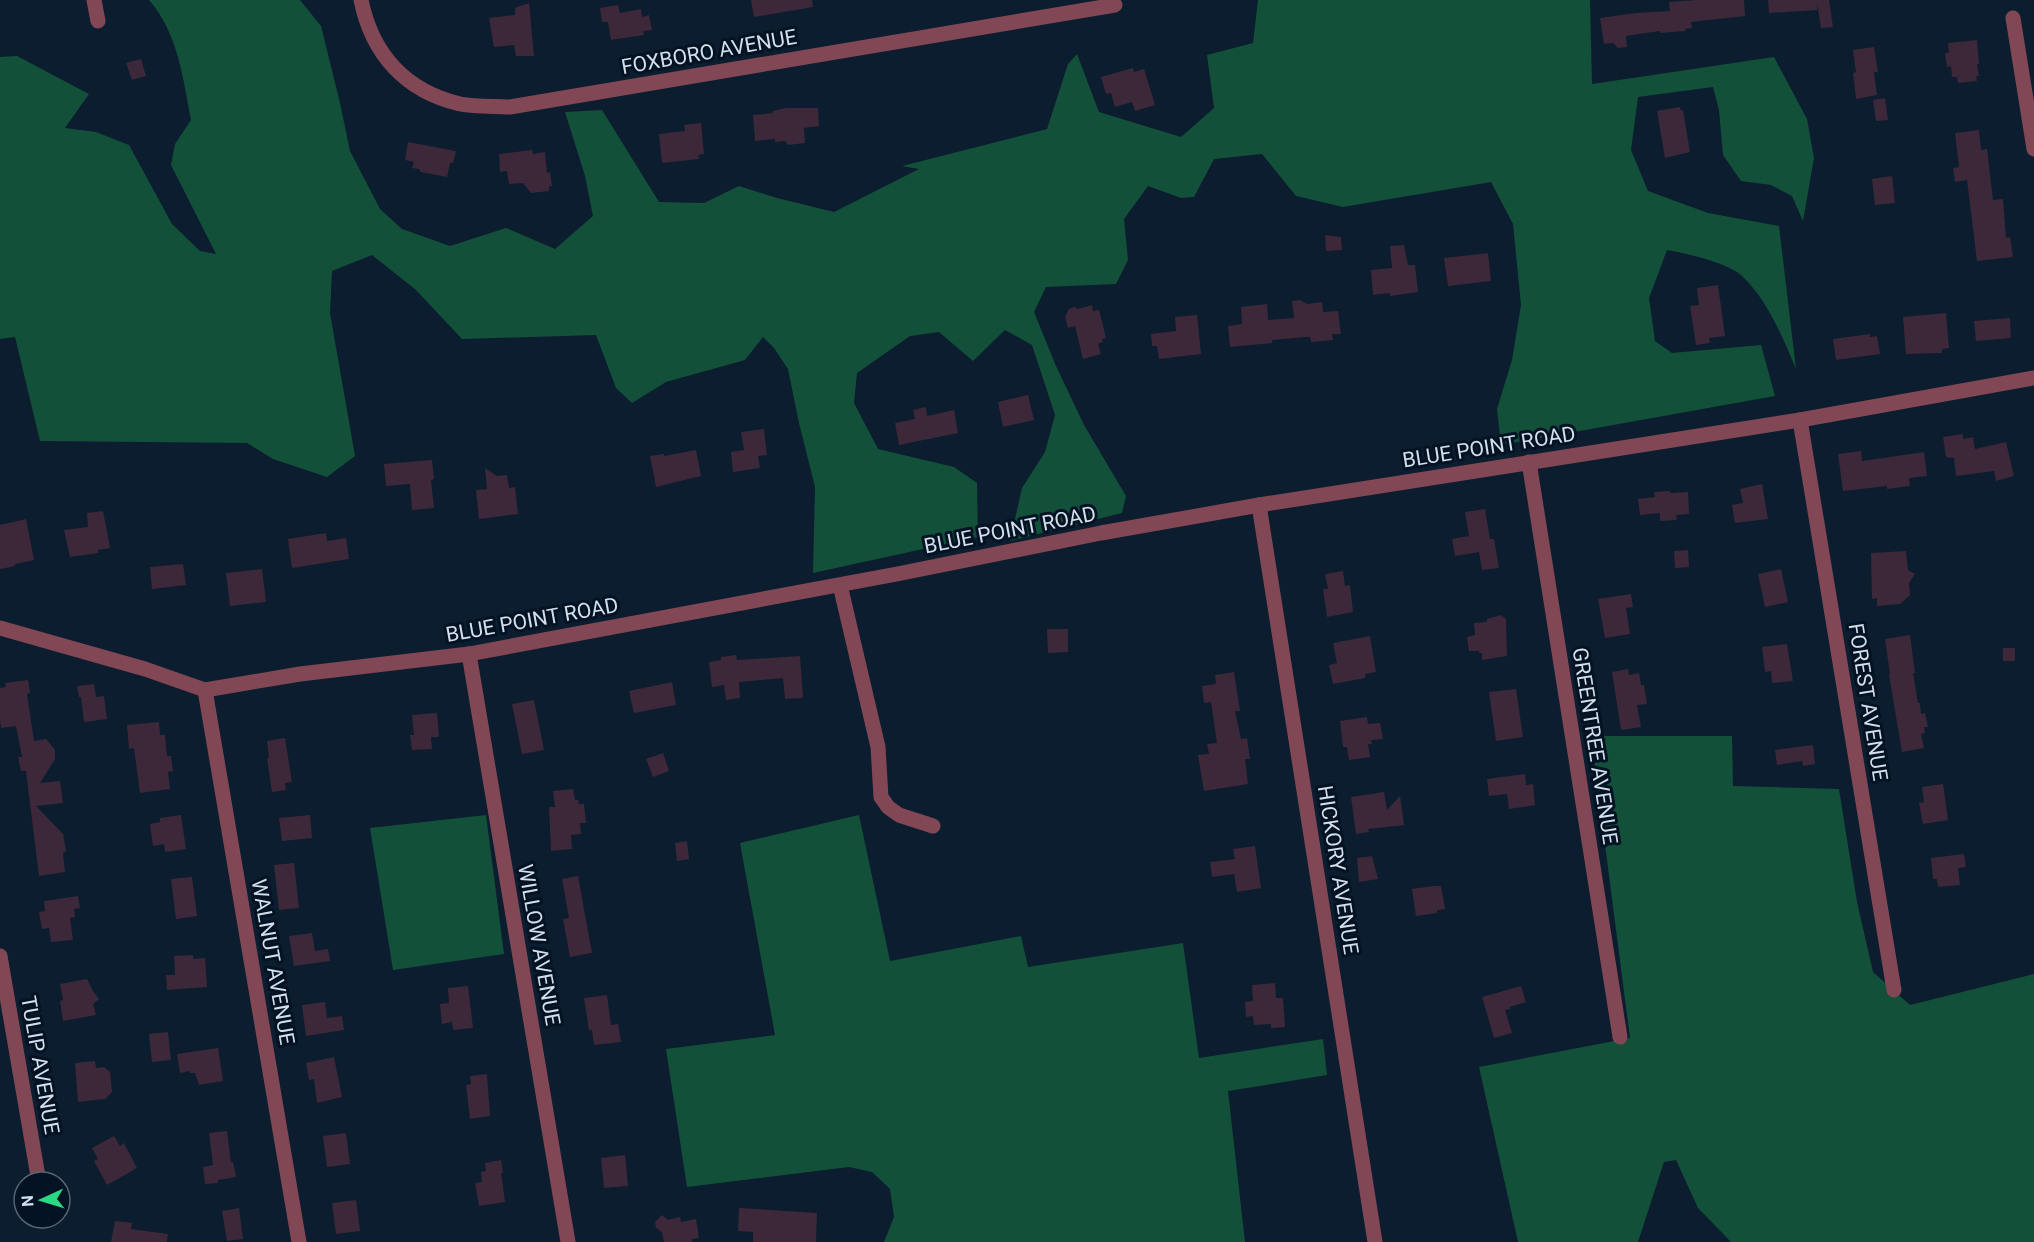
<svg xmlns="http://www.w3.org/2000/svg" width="2034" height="1242" viewBox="0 0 2034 1242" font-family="Roboto,sans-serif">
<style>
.forest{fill:#13503a}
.building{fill:#3d2839}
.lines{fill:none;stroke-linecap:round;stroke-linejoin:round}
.minor{stroke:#824755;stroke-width:15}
.labels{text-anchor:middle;stroke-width:6;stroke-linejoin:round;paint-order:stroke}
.street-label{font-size:21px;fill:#d4dfeb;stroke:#041324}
</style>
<rect width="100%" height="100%" fill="#0b1d2e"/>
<!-- forest -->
<g class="forest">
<path d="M149 0H300L321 26 340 103 350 151 380 209 402 229 450 246 506 228 555 249 593 216 585 176 565 112 602 110 659 202 704 203 739 186 777 198 834 212 919 169 902 166 1047 129 1068 64 1077 54 1099 112 1181 137 1214 108 1207 55 1253 43 1258 0H1590L1592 84 1774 57 1807 119 1814 158 1803 221 1792 196 1771 185 1741 181 1723 155 1719 110 1713 87 1638 97 1631 150 1648 191 1708 213 1779 226 1796 369C1782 336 1768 301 1742 276 1729 263 1685 253 1667 250L1649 298 1655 341 1672 353 1761 345 1775 396 1501 445 1497 409 1512 360 1521 305 1513 224 1491 182 1343 207 1296 196 1262 154 1214 159 1194 197 1181 198 1148 186 1124 219 1128 260 1116 284 1046 287 1034 312 1056 366 1084 425 1126 496 1122 513 1010 541 1022 488 1045 452 1055 415 1032 345 1005 330 973 361 939 332 910 336 857 373 854 403 878 449 954 467 977 483 978 537 813 573 815 487 799 423 788 369 774 348 763 337 745 360 666 382 632 403 616 388 596 335 462 339 416 290 372 255 332 271 330 313 355 456 327 477 273 459 247 443 40 441 15 337 0 339V57L17 56 89 94 65 128 96 132 129 145 172 224 200 251 216 254 171 165 175 144 191 120C183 78 178 33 149 0Z"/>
<path d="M1591 736H1732L1733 786 1839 789 1857 902 1873 972 1910 1005 2034 974V1242H1731L1698 1208 1676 1160 1664 1162 1638 1242H1518L1479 1067 1630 1038Z"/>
<path d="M486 815 504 954 393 970 370 828Z"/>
<path d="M859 815 890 961 1021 936 1028 967 1183 943 1199 1058 1323 1039 1327 1075 1228 1091 1245 1242H884L894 1217 890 1189 872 1172 849 1167 687 1187 666 1049 775 1035 740 843Z"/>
</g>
<!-- building -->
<g class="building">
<path d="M751 0H812L813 7 754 17Z"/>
<path d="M1697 0H1744L1745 16 1691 22 1692 28 1685 29V31L1660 33V31L1626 36 1627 47 1618 48 1613 43 1604 44 1600 18 1636 13 1670 11 1669 2Z"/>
<path d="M1768 0H1829L1833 27 1821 28 1817 3V10L1769 13Z"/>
<path d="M529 3 534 56H516L514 45 494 47 489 18 515 15V8Z"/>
<path d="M618 5 620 13 641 9 642 17 649 15 652 30 643 31 644 35 611 40 608 22H602L600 8Z"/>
<path d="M1977 40 1979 64H1977L1979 76H1976L1977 81 1958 83 1957 77H1952L1951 66 1947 67 1945 53H1949L1948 43Z"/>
<path d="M1874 47 1878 72H1874L1877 95 1856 99 1853 73 1856 72 1853 50Z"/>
<path d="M141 59 146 76 132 80 126 63Z"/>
<path d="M1133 68 1134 72 1144 69 1155 105 1135 111 1132 102 1115 107 1111 93 1106 94 1101 77Z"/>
<path d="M1885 98 1888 120 1876 121 1873 100Z"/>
<path d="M1680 107 1681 111 1683 110 1690 152 1665 158 1657 111Z"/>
<path d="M786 108H818L819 126 804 128 805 143 788 145 785 141 775 142V139L755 141 753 115 773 113V111Z"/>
<path d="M701 123 704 154 698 155 699 159 662 163 659 134 685 131 684 125Z"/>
<path d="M1979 130 1981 150 1987 149 1993 200 2003 199 2006 238 2010 237 2013 257 1977 261 1967 180 1955 182 1953 168 1959 167 1955 133Z"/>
<path d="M408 142 456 151 453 163H450L447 177 421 172 419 169 412 168 414 162 405 160Z"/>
<path d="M532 150 533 154 545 152 547 173 550 172 552 186H549V191L531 193 523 183 509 184 507 171 500 172 499 154Z"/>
<path d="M1892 176 1895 203 1875 205 1872 179Z"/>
<path d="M1325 235 1341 237 1342 250 1326 251Z"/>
<path d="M1404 245 1408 265H1415L1418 292 1390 296V293L1373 295 1371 270 1392 268 1390 246Z"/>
<path d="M1488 253 1491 281 1448 286 1444 258Z"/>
<path d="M1718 285 1725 336 1709 338 1710 343 1696 345 1690 306 1699 305 1697 288Z"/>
<path d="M1300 300 1307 304 1322 302 1323 312 1338 311 1341 334H1332L1333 340 1311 342 1310 337H1306L1272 340V343L1230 347 1228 326 1242 324 1241 307 1267 304 1268 320 1294 318 1292 301Z"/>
<path d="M1092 305 1093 311 1099 310 1106 338 1102 339 1103 342 1098 344 1101 354 1083 359 1075 326 1068 328 1065 317 1069 309 1074 307 1078 309Z"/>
<path d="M1946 313 1949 348 1942 349V353L1906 354 1903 317Z"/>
<path d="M1197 315 1201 354 1159 359 1157 346H1152L1151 334 1176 331 1175 317Z"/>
<path d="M2010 318 2011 338 1976 341 1974 321Z"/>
<path d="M1870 334V337L1877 336 1880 354 1836 360 1833 339Z"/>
<path d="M1028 395 1034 420 1003 427 998 402Z"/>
<path d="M926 407 927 416 954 410 958 433 899 445 895 423 915 419 913 410Z"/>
<path d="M764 429 767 455 758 456 760 468 733 472 731 452 744 450 741 432Z"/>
<path d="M1963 434V439L1973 437 1975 449 2006 442 2014 476 1996 481 1994 471 1956 476 1954 458 1946 457 1943 437Z"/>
<path d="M696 450 701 476 656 487 650 456 664 454V456Z"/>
<path d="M1861 451 1862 461 1924 452 1927 476 1909 478 1910 486 1887 489V486L1843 491 1838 454Z"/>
<path d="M432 460 434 479 431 480 434 508 412 510 410 484 386 486 384 464Z"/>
<path d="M485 468 497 476 507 475 509 488 515 487 518 514 479 519 476 490 487 489Z"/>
<path d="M1762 484 1768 519 1735 523 1732 505 1743 503 1740 489Z"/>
<path d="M1670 491V493L1688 492 1689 514 1676 515 1677 520 1660 521V513L1640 515 1638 499 1655 497 1654 492Z"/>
<path d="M1485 509 1490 539H1494L1499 568 1482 570 1479 552 1455 556 1452 539 1469 536 1465 512Z"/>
<path d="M103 511 110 548 98 550V553L70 557 64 530 88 527 87 513Z"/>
<path d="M26 519 34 560 15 564V566L0 569V525Z"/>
<path d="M326 533 327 541 346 538 349 559 292 568 288 539Z"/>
<path d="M1688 550 1689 567 1675 568 1674 551Z"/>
<path d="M1906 551 1908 570 1915 574 1909 583 1910 595 1900 604 1877 606V598L1872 599 1871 553Z"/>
<path d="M183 564 186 585 152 589 150 567Z"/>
<path d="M262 569 266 602 230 606 226 573Z"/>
<path d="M1781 569 1788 602 1765 607 1758 574Z"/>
<path d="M1343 571 1345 586 1350 585 1353 612 1327 617 1323 589H1328L1325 574Z"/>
<path d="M1631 594 1633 607 1626 608 1630 634 1605 638 1598 599Z"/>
<path d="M1501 615 1506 619 1507 656 1482 660V653H1479V651H1469L1467 637 1475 635 1474 623 1487 622V619Z"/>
<path d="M1047 629H1068V652L1048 653Z"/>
<path d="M1910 635 1915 673H1913L1918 703H1920L1921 714 1925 713 1928 727H1924L1925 733 1921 734 1924 748 1902 752 1889 675 1890 674 1885 639Z"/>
<path d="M1370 636 1376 672 1365 674V678L1333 684 1329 665 1337 663 1333 643Z"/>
<path d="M1787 644 1793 681 1772 683 1771 671 1765 672 1762 647Z"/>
<rect x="2003" y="648" width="12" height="13"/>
<path d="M736 655 737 660 800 656 803 698 785 699 783 678 739 682 740 698 726 700 724 685 712 687 709 662 721 660V657Z"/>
<path d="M1628 669 1629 675 1639 673 1641 685H1644L1647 704 1637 705 1641 727 1621 730 1612 672Z"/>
<path d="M1234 672 1240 711H1235L1241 739 1247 738 1250 759H1245L1248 784 1204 791 1198 755 1209 754 1207 744 1217 743 1211 702 1204 703 1202 686 1216 684 1215 675Z"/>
<path d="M28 680 30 693 27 694 34 741 46 739 55 750V759L40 783 60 781 63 803 36 806 63 834 66 851 63 853 65 872 39 876 26 771H21L18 757H22L16 726 1 728 0 719V688L6 687 5 683Z"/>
<path d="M672 682 676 705 634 713 629 691Z"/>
<path d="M94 684 96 697 104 696 107 719 84 722 81 697H79L77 686Z"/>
<path d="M1516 689 1523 737 1496 741 1489 692Z"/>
<path d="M534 700 544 750 522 754 512 704Z"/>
<path d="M437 713 439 737H431L432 749 412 750 410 735H414L412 715Z"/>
<path d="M1367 717 1368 724 1380 723 1383 739 1371 740 1372 744H1368L1370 757 1349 760 1347 747H1343L1340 721Z"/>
<path d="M159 722 160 735H165L167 756H171L173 771 168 772 170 789 140 793 134 748 129 749 127 725Z"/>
<path d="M285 738 292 782 285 783 286 790 272 792 267 758H269L267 741Z"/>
<path d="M1813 745 1815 764 1803 766 1802 761 1777 765 1775 750Z"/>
<path d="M663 753 669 771 653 777 646 759Z"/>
<path d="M1525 774 1526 785 1533 784 1535 805 1509 809 1507 794 1489 796 1487 779Z"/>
<path d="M1943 784 1948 820 1923 824 1919 803 1924 802 1922 787Z"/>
<path d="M573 789 575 800H578L579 804H584L586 823H580L581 834 571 835 572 849 551 851 549 807H555L553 791Z"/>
<path d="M1384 792 1387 810 1400 796 1404 825 1368 829 1369 832 1356 834 1351 797Z"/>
<path d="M181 815 186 849 165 852 164 844 153 846 150 824 160 822V818Z"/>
<path d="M310 815 312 838 282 841 279 818Z"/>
<path d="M687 841 689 859 677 861 675 843Z"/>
<path d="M1255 846 1261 888 1237 892 1234 874 1212 877 1210 862 1235 859 1233 849Z"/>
<path d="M1964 854 1966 867 1958 868 1960 885 1938 887 1937 879H1933L1931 858Z"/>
<path d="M1372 856 1378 879 1359 882 1357 858Z"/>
<path d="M294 863 299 908 279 910 274 865Z"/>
<path d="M578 876 592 953 570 957 563 919 569 918 562 879Z"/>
<path d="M192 877 197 916 176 919 171 879Z"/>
<path d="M1433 886H1441L1445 909 1437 910V913L1416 916 1412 889Z"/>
<path d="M78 896 80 908 74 909 75 917 70 918 73 940 51 942 49 928 42 929 39 912 45 911 44 901Z"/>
<path d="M312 933 315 951 328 949 330 961 294 966 289 936Z"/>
<path d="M193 955V959L205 958 207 987 167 990 166 975H175L174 956Z"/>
<path d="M87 979 93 991 99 999 93 1004 96 1015 63 1021 60 1001 63 1000 60 984Z"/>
<path d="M1275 983 1276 998H1283L1285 1027 1271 1028V1024L1254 1025 1253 1016 1246 1017 1245 1002 1253 1001 1252 985Z"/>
<path d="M468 986 473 1028 453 1030 452 1022 442 1024 440 1004 449 1003 448 988Z"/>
<path d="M1521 986 1526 1002 1510 1007V1009L1505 1010 1512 1033 1494 1038 1482 997Z"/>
<path d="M607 995 611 1025 618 1024 621 1042 594 1045 592 1030H589L584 998Z"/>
<path d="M325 1002 327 1018 342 1016 344 1030 306 1036 302 1005Z"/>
<path d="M168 1032 171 1060 152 1062 149 1034Z"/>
<path d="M218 1048 223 1081 199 1085 195 1073H190V1071L180 1073 177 1054Z"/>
<path d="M334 1057 342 1097 317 1103 314 1079 309 1080 306 1063Z"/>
<path d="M95 1061 96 1068 104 1067 110 1072 112 1092 105 1099 78 1102 75 1063Z"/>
<path d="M487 1074 490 1116 470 1119 466 1085 471 1084 470 1076Z"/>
<path d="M227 1131 231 1162H233L236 1177 218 1180V1183L205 1184 203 1167 213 1165 209 1133Z"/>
<path d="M346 1133 350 1164 327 1167 323 1136Z"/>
<path d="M114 1136 120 1146 124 1143 137 1168 107 1185 94 1161 98 1159 92 1148Z"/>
<path d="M625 1155 628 1186 604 1188 601 1158Z"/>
<path d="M501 1160 503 1173H501L505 1202 479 1206 475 1183 482 1182 481 1172 486 1171 485 1163Z"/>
<path d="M356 1200 360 1231 336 1234 332 1203Z"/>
<path d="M239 1208 243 1239 227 1241 222 1211Z"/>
<path d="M739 1208 817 1213 816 1242H753V1232L738 1231Z"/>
<path d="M662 1215 668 1220 680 1217 681 1222 696 1219 699 1238 692 1239V1242H664L662 1232 656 1228 655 1222Z"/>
<path d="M115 1221 132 1223 131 1229 168 1234 167 1242H111Z"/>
</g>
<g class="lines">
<!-- minor -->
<g class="minor">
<path d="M94 0 98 21"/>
<path d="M361 0C372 54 405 91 460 104 476 107 494 106 510 107L1115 5"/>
<path d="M2013 18 2034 149"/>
<path d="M1800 420 1894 990"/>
<path d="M1529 462 1620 1037"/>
<path d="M1259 505 1375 1242"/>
<path d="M840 585 878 747 881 797 888 807 899 815 933 826"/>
<path d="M0 628 145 669 205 690 300 674 469 654 897 574 1101 533 1259 505 1800 420 2034 378"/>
<path d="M469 654 568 1242"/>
<path d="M205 690 299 1242"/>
<path d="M0 956 39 1182"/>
</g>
</g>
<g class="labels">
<!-- street labels -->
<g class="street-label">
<text transform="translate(709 52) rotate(-10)" y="7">FOXBORO AVENUE</text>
<text transform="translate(1489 447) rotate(-9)" y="7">BLUE POINT ROAD</text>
<text transform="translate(1010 530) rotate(-11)" y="7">BLUE POINT ROAD</text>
<text transform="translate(532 620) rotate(-10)" y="7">BLUE POINT ROAD</text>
<text transform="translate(1868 702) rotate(81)" y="7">FOREST AVENUE</text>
<text transform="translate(1595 746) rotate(81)" y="7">GREENTREE AVENUE</text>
<text transform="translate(1338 870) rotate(81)" y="7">HICKORY AVENUE</text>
<text transform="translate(539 945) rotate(80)" y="7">WILLOW AVENUE</text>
<text transform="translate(273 962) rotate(80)" y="7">WALNUT AVENUE</text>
<text transform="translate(40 1065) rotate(80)" y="7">TULIP AVENUE</text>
</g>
</g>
<!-- north arrow -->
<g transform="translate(42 1200) rotate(266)"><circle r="28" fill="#041324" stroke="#576574" stroke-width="1.5"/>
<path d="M0-4.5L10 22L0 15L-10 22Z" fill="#2ad884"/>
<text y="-9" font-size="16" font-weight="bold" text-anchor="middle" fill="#d4dfeb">N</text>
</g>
</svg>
